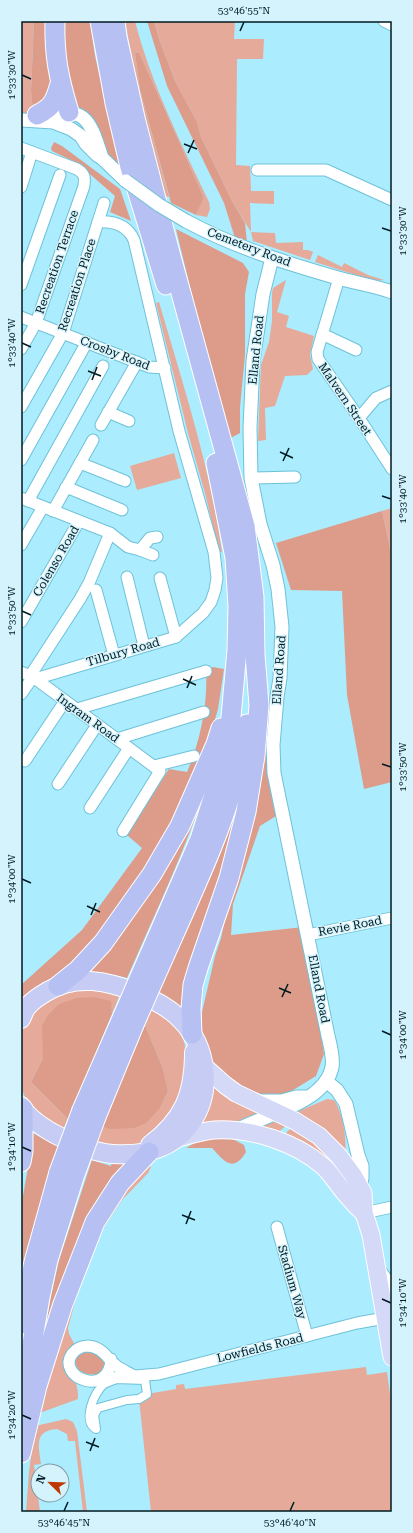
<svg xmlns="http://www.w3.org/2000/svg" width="413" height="1533" viewBox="0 0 413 1533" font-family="'Roboto Serif',serif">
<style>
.green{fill:#e5aa99}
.forest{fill:#dd9c8a}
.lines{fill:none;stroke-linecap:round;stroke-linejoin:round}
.pedestrian-casing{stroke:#6ec2d8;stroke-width:10}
.minor-casing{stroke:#6ec2d8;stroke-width:13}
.tertiary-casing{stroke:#6ec2d8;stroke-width:15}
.primary-casing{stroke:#fff;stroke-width:19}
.trunk-casing{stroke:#fff;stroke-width:20}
.motorway-casing{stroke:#fff;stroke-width:21}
.pedestrian{stroke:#fff;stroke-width:8}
.minor{stroke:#fff;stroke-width:11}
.tertiary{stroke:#fff;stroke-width:13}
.primary{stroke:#d4d9f7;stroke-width:17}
.trunk{stroke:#c6ccf4;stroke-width:18}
.motorway{stroke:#b7c0f2;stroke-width:19}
.tertiary-bridge-casing{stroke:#6ec2d8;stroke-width:15;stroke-linecap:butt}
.motorway-bridge-casing{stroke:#fff;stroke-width:21;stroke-linecap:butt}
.tertiary-bridge{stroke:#fff;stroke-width:13}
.motorway-bridge{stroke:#b7c0f2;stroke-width:19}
.ticks{fill:none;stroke:#011a21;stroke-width:1.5}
.labels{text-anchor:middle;stroke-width:3;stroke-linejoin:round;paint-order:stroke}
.street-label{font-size:12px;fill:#011a21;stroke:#d4f3fc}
.neatline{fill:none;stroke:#011a21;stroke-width:1.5}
.ticks-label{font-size:10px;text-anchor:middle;fill:#011a21}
</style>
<rect width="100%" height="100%" fill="#abecfe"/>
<!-- green -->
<g class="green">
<path d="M21 21H34L31 91 33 112 21 114Z"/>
<path d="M125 21H135C151 84 181 143 209 202L210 209 207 217 196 215 204 198 139 52 135 53 140 90 169 197 165 196 146 130Z"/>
<path d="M154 21H235L234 39H264L263 59H237L236 165 250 166 251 191H274V204L250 203 251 232 275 233 276 243 303 242V250H308L313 252 310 260 253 241 251 232 232 201 201 137 197 122 175 81 159 39Z"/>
<path d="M318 255 342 267 344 263 368 275 384 280 375 281 315 262Z"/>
<path d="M286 280 277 312 289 316 286 327 314 336 310 355 313 369 307 375 285 376 275 406 265 408 266 440 258 441 261 365 269 342 272 321V293L273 288Z"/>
<path d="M159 302C183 385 210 466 222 552H219L206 497 188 433 156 303Z"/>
<path d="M174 453 181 478 137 490 130 466Z"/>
<path d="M392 508V558L382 511Z"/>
<path d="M96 986 121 992 112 1014 110 1001 43 1043V1058L31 1082 68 1119 63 1130 46 1120 27 1102 21 1087V1033L22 1029 36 1008 61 990Z"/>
<path d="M153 1007C182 1026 190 1042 185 1077 183 1087 181 1097 177 1106 173 1114 164 1121 158 1127 150 1136 136 1149 122 1149 114 1149 104 1146 95 1144L102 1126 160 1108 168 1091 163 1069 145 1025Z"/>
<path d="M213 1078 266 1115 238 1124 195 1127Z"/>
<path d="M327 1099 334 1100C343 1113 347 1140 345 1154L299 1116V1111Z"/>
<path d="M277 1117 289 1123 276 1134 253 1127Z"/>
<path d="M294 1125 309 1135 346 1177 344 1178 282 1137Z"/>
<path d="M150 1166 151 1167 148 1173 122 1200 95 1241 80 1282 68 1328 69 1334 75 1345C68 1352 61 1360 66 1370 68 1374 72 1377 74 1380 78 1386 78 1393 78 1399L37 1414C44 1359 96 1189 150 1166Z"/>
<path d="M366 1367 367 1375 387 1372 392 1408V1512H151L139 1399 147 1394 176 1389V1385L184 1384 185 1389Z"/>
<path d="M66 1419 73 1422 77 1431 87 1512H83L75 1441H68L67 1434 57 1429C33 1431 39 1446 41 1464L34 1465 40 1512H26L29 1472 35 1426Z"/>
</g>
<!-- forest -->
<g class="forest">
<path d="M34 21H48L46 48 52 94 33 112 31 91Z"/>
<path d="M60 21H90L95 56 121 167 111 159 72 103Z"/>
<path d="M147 21H154L159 39 175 81 197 122 201 137 232 201 245 223 247 243 235 238 224 203 167 86Z"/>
<path d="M139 52 204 198 196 215 171 203 140 90 135 53Z"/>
<path d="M54 142 62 146 120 189 131 221 110 212 115 196 91 175 73 161 52 151 51 148Z"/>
<path d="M176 229 243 263 249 272 245 294V355L240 407V433L227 440Z"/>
<path d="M382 511 392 558V782L364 789 347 695 342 591 291 590 276 543Z"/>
<path d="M213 667 224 669 218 709 206 751 187 795 155 855 92 944 62 971 21 999V985L82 930 142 848 127 835 169 769 187 772C200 742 208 704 206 671Z"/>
<path d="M266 730C266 759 270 787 276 816L260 826 233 904 231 935 303 927 311 972 324 1054 316 1076 285 1095 267 1098 246 1093 213 1064 202 1042V1012L215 956 221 938Z"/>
<path d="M247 771 241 810 183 1012 158 994 215 867 231 826Z"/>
<path d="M210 775C188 845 156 911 127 978 110 973 94 973 76 974Z"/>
<path d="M94 997 111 1001 112 1014 68 1119 31 1082 43 1058 42 1026 48 1015 59 1004 77 998Z"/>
<path d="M145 1025 163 1069 168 1091 160 1108 146 1123 134 1128 109 1129 102 1126Z"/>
<path d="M31 1132 58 1146 26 1252 21 1274V1207L32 1145Z"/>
<path d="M229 1137 244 1145 246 1152C233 1173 225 1162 212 1148H186L202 1139Z"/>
<path d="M92 1160 111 1166 112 1162H136L42 1347 51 1296 59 1260Z"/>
<path d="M83 1350 99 1353C107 1364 107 1364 98 1374 85 1376 76 1372 74 1358Z"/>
</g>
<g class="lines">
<!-- pedestrian casing -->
<g class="pedestrian-casing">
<path id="pedestrian" d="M116 1379 145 1380 147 1394 139 1399 127 1400 98 1408 94 1415 96 1429C82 1421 94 1392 104 1384 108 1382 112 1381 116 1379Z"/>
</g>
<!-- minor casing -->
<g class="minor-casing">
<g id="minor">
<path d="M384 21 392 25"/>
<path d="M21 148 77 169C85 174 85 177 84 186L36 323 21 349"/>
<path d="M257 170H326L392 200"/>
<path d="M21 187 32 152"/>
<path d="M339 278 317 352 318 359 359 418 392 469"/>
<path d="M21 285 60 175"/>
<path d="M21 317 149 367 165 368"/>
<path d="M322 334 356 350"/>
<path d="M21 407 63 333 104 203"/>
<path d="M108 412 129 421"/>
<path d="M359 418 376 398 392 391"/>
<path d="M101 425 137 362"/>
<path d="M21 460 87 342"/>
<path d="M80 463 125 481"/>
<path d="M251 478 295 477"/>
<path d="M66 487 122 510"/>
<path d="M21 498 110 533 128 547 140 550 150 538 157 537"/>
<path d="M28 501 103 366"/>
<path d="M53 511 93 440"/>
<path d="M21 545 43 507"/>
<path d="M140 550 153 555"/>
<path d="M127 577 144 646"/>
<path d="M160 578 176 637"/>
<path d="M96 590 114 655"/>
<path d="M21 622 79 521"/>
<path d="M21 672 33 677 160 771 123 831"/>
<path d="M30 676 80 599 89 583 110 533"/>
<path d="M35 679 176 637 203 613 211 602 215 590 217 578 214 552 179 431 134 240C127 225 114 221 98 222"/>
<path d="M21 694 33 677"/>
<path d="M77 709 206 671"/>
<path d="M117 739 204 712"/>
<path d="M25 761 65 701"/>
<path d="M154 766 194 756"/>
<path d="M58 784 97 725"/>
<path d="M90 808 129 748"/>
<path d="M308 935 392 918"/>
<path d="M364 1213 392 1207"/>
<path d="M277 1227 307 1336"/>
<path d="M111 1359C109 1399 56 1377 72 1354 76 1349 82 1346 88 1346 103 1347 107 1359 118 1367 123 1370 129 1373 134 1376"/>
<path d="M105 1376 111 1378 159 1374 357 1323 385 1318"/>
</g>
</g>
<!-- tertiary casing -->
<g class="tertiary-casing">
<g id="tertiary">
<path d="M40 115C85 107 89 116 102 158"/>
<path d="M22 120 53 122 71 129 81 136 86 144 97 155 102 158 126 181"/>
<path d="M186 221C234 247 286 263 338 278 356 283 375 286 392 292"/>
<path d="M326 1081 337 1090 346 1104 358 1155 362 1166V1178L360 1186"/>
<path d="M255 1101H282L296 1097H307"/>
<path d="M235 1131C262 1115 325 1104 332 1067 334 1056 329 1042 327 1031L274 773 273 745 277 697 280 678 282 627 278 589 273 565 260 524 251 478 250 428 253 361 263 294 272 258"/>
<path d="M378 1269 392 1288"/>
</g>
</g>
<!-- primary casing -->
<g class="primary-casing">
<g id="primary">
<path d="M205 1067 225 1085 236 1093 295 1121 319 1136 338 1155 353 1175 363 1193 364 1213 371 1235 392 1357"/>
<path d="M178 1138C190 1135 202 1131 214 1130 251 1128 296 1142 324 1167 334 1177 341 1190 351 1200 355 1205 359 1209 364 1213"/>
</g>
</g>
<!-- trunk casing -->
<g class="trunk-casing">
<g id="trunk">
<path d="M21 1019C23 1015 25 1009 28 1006 33 1000 41 995 48 991 77 974 108 981 138 993 152 999 166 1006 177 1016 207 1043 214 1090 191 1123 173 1149 143 1156 113 1154 86 1152 35 1129 21 1106"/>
<path d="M150 1145C183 1120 194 1095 194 1052"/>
</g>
</g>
<!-- motorway casing -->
<g class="motorway-casing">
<g id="motorway">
<path d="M55 21C54 56 59 79 69 112"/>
<path d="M100 21 115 103 130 167 166 285"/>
<path d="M115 21 117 37 136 122 170 253 245 526 254 597 255 655 259 705 255 756 246 812 229 878 198 968 193 985 191 1008 192 1034"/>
<path d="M37 115C53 107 55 101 60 84"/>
<path d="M149 956 200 839 226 757 231 717 237 650 238 606 235 558 216 463"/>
<path d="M163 959C196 884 235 807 247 724"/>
<path d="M58 986 78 970 103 943 152 874 180 826 216 744 221 728"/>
<path d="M82 1110 123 1016"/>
<path d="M96 1117 136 1020"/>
<path d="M21 1162 23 1151V1109"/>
<path d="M21 1324 34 1262 59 1172"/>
<path d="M22 1403 40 1297 48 1260 74 1177"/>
<path d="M21 1453 37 1386 63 1304 95 1222 120 1183 149 1152"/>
</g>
</g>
<!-- pedestrian -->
<use href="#pedestrian" class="pedestrian"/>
<!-- minor -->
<use href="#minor" class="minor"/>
<!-- tertiary -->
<use href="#tertiary" class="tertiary"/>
<!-- primary -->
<use href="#primary" class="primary"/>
<!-- trunk -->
<use href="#trunk" class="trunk"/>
<!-- motorway -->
<use href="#motorway" class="motorway"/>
<!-- tertiary-bridge casing -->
<g class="tertiary-bridge-casing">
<path id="tertiary-bridge" d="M126 181 159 205 186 221"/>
</g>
<!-- motorway-bridge casing -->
<g class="motorway-bridge-casing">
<g id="motorway-bridge">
<path d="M123 1016 149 956"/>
<path d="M136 1020 163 959"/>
<path d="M59 1172 82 1110"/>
<path d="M74 1177 96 1117"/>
</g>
</g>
<!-- tertiary-bridge -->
<use href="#tertiary-bridge" class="tertiary-bridge"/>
<!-- motorway-bridge -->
<use href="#motorway-bridge" class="motorway-bridge"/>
</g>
<!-- ticks -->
<path class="ticks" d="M240 31 244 22M22 75 31 79M184 144 197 149M188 153 194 140M382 228 391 231M22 343 31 347M88 371 101 376M92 380 97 367M280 452 293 458M283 461 289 448M382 496 391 499M22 611 31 615M183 679 196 685M187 688 192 676M382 764 391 767M22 879 31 883M87 906 100 912M91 915 96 903M279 988 291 993M282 997 288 984M382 1031 391 1035M22 1147 31 1151M182 1215 195 1220M186 1224 191 1211M382 1299 391 1303M22 1415 31 1419M86 1442 99 1447M90 1451 95 1438M64 1511 68 1502M290 1511 294 1502"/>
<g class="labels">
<!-- street labels -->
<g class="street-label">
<text transform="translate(249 247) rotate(21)" y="4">Cemetery Road</text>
<text transform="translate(57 262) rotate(-71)" y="4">Recreation Terrace</text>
<text transform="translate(77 285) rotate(-72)" y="4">Recreation Place</text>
<text transform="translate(256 350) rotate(-84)" y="4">Elland Road</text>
<text transform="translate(115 353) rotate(21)" y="4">Crosby Road</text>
<text transform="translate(345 399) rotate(56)" y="4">Malvern Street</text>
<text transform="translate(56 561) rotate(-60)" y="4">Colenso Road</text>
<text transform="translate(123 652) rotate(-16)" y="4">Tilbury Road</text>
<text transform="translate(279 670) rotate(-86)" y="4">Elland Road</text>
<text transform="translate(88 718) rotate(36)" y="4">Ingram Road</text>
<text transform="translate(350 926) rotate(-11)" y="4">Revie Road</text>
<text transform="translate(319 989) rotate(79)" y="4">Elland Road</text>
<text transform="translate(292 1282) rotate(74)" y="4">Stadium Way</text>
<text transform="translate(260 1348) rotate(-14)" y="4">Lowfields Road</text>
</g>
</g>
<!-- border -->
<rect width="413" height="1533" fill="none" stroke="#d4f3fc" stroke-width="44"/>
<!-- north arrow -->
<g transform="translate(50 1483) rotate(293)"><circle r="19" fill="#d4f3fc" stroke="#809ca4"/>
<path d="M0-3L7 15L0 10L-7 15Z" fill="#be3600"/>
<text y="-6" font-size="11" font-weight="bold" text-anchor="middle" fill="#011a21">N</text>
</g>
<rect x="22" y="22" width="369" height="1489" class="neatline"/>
<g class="ticks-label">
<text x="244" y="14">53°46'55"N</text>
<text transform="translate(11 75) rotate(-90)" y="4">1°33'30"W</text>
<text transform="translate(402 231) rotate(-90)" y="4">1°33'30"W</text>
<text transform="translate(11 343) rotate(-90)" y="4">1°33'40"W</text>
<text transform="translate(402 499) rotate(-90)" y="4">1°33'40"W</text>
<text transform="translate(11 611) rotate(-90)" y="4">1°33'50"W</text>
<text transform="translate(402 767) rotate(-90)" y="4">1°33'50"W</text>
<text transform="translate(11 879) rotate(-90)" y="4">1°34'00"W</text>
<text transform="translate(402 1035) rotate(-90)" y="4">1°34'00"W</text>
<text transform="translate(11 1147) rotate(-90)" y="4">1°34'10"W</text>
<text transform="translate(402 1303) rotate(-90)" y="4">1°34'10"W</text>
<text transform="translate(11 1415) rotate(-90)" y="4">1°34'20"W</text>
<text x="64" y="1526">53°46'45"N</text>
<text x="290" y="1526">53°46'40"N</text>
</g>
</svg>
